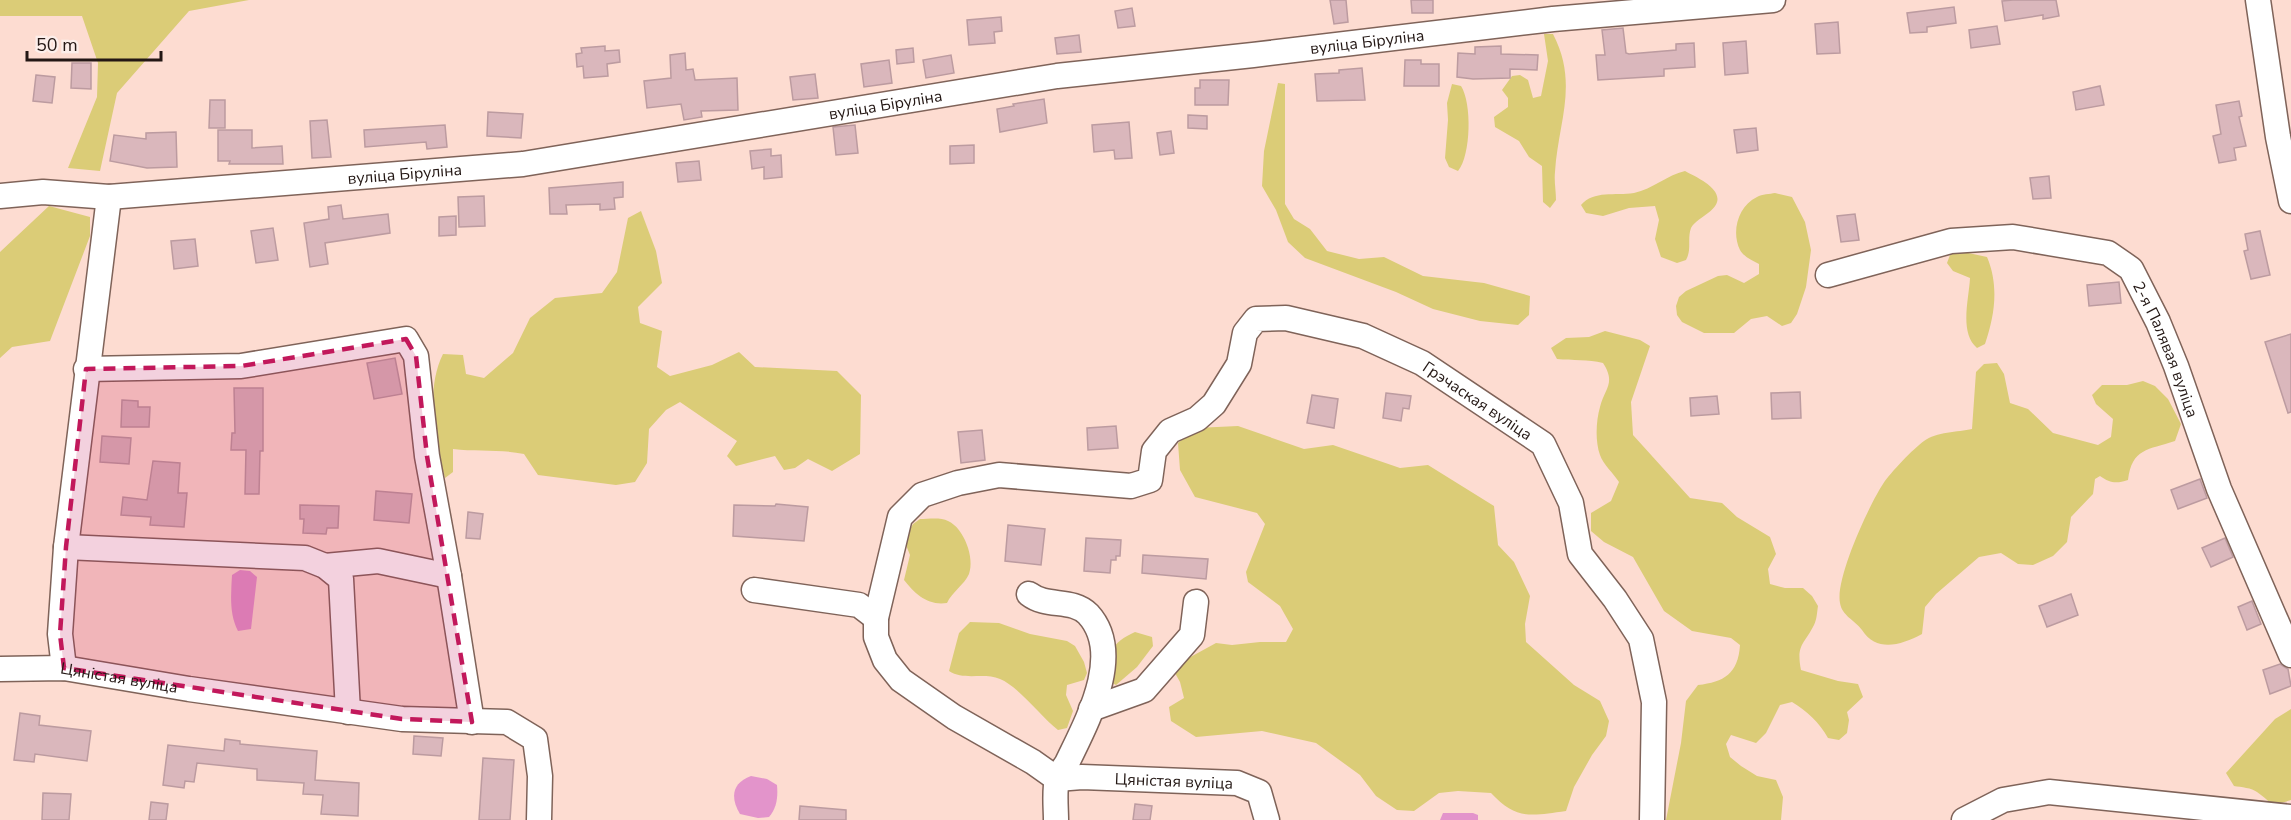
<svg xmlns="http://www.w3.org/2000/svg" width="2291" height="820" viewBox="0 0 2291 820" font-family="'Nunito Sans',sans-serif">
<style>
.green{fill:#dbcc77}
.water{fill:#e394cb}
.building{fill:#dab7bc;stroke:#bc9ba0;stroke-width:1.5}
.lines{fill:none;stroke-linecap:round;stroke-linejoin:round}
.minor-casing{stroke:#7f6359;stroke-width:27}
.minor{stroke:#fff;stroke-width:24}
.marked{fill:#c2185b;fill-opacity:0.2;stroke:#c2185b;stroke-width:4.5;stroke-dasharray:12 8;stroke-linejoin:round}
.labels{text-anchor:middle;stroke-width:6;stroke-linejoin:round;paint-order:stroke}
.street-label{font-size:16px;fill:#231714;stroke:#fceeea}
</style>
<rect width="100%" height="100%" fill="#fddcd1"/>
<!-- green -->
<g class="green">
<path d="M0 0H249L189 11 117 93 100 171 68 168 97 97 98 63 82 16H0Z"/>
<path d="M1544 34H1553C1579 84 1558 122 1555 172 1554 181 1556 191 1556 200L1550 208 1543 202 1542 166 1529 157 1519 141 1495 127 1494 117 1508 107V98L1502 90 1512 76 1520 75 1528 80 1533 98 1541 96 1548 61Z"/>
<path d="M1278 83 1285 84V204L1294 219 1310 229 1327 251 1359 259 1384 257 1423 276 1484 283 1530 296 1529 315 1518 325 1480 321 1433 309 1396 292 1305 258 1288 242 1276 210 1262 186 1264 151Z"/>
<path d="M1452 84 1461 86C1472 103 1471 155 1458 171L1449 167 1445 158 1448 120 1447 103Z"/>
<path d="M1685 171C1700 179 1734 194 1708 213 1703 217 1694 222 1691 228 1687 239 1692 249 1686 260L1677 263 1661 257 1655 239 1659 220 1655 206 1629 208 1603 216 1586 213 1581 205C1594 190 1615 196 1634 193 1653 189 1667 175 1685 171Z"/>
<path d="M1775 193 1792 197 1805 222 1811 250 1806 287 1797 314 1791 323 1782 326 1767 316 1751 319 1734 333H1704L1682 322 1677 315 1676 306 1679 297 1686 291 1718 276 1727 275 1744 283 1759 274V264C1753 261 1744 257 1740 250 1731 232 1738 206 1757 197 1762 194 1770 194 1775 193Z"/>
<path d="M49 206 90 217V236L50 341 12 347 0 358V252Z"/>
<path d="M641 211 656 251 662 283 638 307 640 323 662 331 657 367 670 376 712 365 739 352 755 367 837 371 861 395 860 454 832 471 808 459 795 468 784 470 775 456 736 466 727 456 737 441 680 402 666 410 649 429 647 463 635 482 616 485 538 475 524 454C501 449 477 452 453 449V472L445 478C435 441 425 390 443 354L463 355 466 374 484 378 513 353 530 318 555 298 602 293 617 272 628 218Z"/>
<path d="M1959 251 1987 257C1999 285 1995 315 1985 344L1977 348C1959 333 1969 299 1970 278L1953 271 1947 263 1950 255Z"/>
<path d="M1605 331 1640 340 1650 346 1631 402 1633 435 1690 498 1722 503 1737 517 1770 537 1776 554 1768 569 1770 584 1785 588H1803L1812 596 1818 606C1817 612 1817 619 1814 625 1804 645 1796 644 1801 670L1838 681 1858 684 1863 697 1847 712 1849 720 1847 733 1839 740 1828 738C1819 722 1807 711 1792 702L1780 705 1766 733 1756 743 1731 735 1726 744 1730 757 1741 766 1757 776 1776 780 1783 797 1781 820H1666L1681 743 1686 701 1698 685C1724 682 1738 674 1740 645L1731 638 1692 631 1664 611 1633 557 1604 542 1591 531V513L1611 501 1619 482C1614 474 1603 464 1600 455 1595 441 1596 421 1600 407 1605 388 1616 383 1603 363 1588 359 1573 361 1557 359L1551 348 1566 338 1589 337Z"/>
<path d="M1997 363 2004 374 2010 403 2028 409 2053 433 2098 445 2111 437 2113 419 2096 404 2092 395 2102 385H2127L2143 381 2155 386 2168 399 2181 424 2175 441C2148 450 2132 448 2128 480 2116 484 2110 483 2100 476L2095 479 2093 494 2071 517 2067 542 2053 556 2033 565 2018 564 2001 553 1979 557 1936 594 1925 607 1922 634C1901 645 1877 653 1862 630 1855 620 1842 616 1840 603 1835 579 1869 505 1883 484 1890 473 1914 448 1924 441 1936 432 1958 432 1972 429L1976 372 1984 364Z"/>
<path d="M1238 426 1304 449 1333 445 1400 468 1428 465 1494 506 1498 545 1514 562 1530 596 1525 624 1526 642 1574 685 1600 701 1609 721 1606 736 1592 755 1574 787 1566 811C1531 816 1516 820 1491 793L1458 791 1439 793 1414 811 1397 810 1376 796 1360 775 1316 743 1262 731 1196 737 1171 721 1169 707 1184 698 1180 682 1175 673 1185 660 1216 643 1232 645 1260 642H1286L1293 629 1280 606 1248 582 1246 572 1265 524 1257 513 1195 497 1180 470 1178 443 1196 428Z"/>
<path d="M920 519C928 519 941 517 948 521 964 528 975 558 969 574 964 585 952 592 947 603 928 606 915 594 904 580L910 555 904 540 913 524Z"/>
<path d="M970 622 999 623 1030 634 1067 641 1075 646 1084 662 1087 673 1084 680 1067 685 1066 695 1073 711 1067 728 1058 730C1041 717 1018 686 1000 679 984 672 964 681 949 671L959 633Z"/>
<path d="M1135 632 1152 637 1153 646 1137 667 1116 685 1107 680C1105 655 1112 642 1135 632Z"/>
<path d="M2291 709V800C2268 807 2274 804 2257 792 2252 788 2241 787 2234 786L2226 773 2275 719Z"/>
</g>
<!-- water -->
<g class="water">
<path d="M240 570 250 571 257 577 251 629 238 631C229 614 231 594 232 575Z"/>
<path d="M751 776 767 779 777 785C778 797 777 808 769 817L758 818 740 814C730 797 732 783 751 776Z"/>
<path d="M1443 813H1473L1478 815V820H1440Z"/>
</g>
<!-- building -->
<g class="building">
<path d="M1330 0H1346L1348 22 1334 24Z"/>
<path d="M1411 0H1433V13H1412Z"/>
<path d="M2013 0H2056L2059 16 2043 19V15L2005 21 2002 1Z"/>
<path d="M1954 7 1956 23 1927 27V32L1910 33 1907 13Z"/>
<path d="M1132 8 1135 26 1118 28 1115 11Z"/>
<path d="M1001 17 1002 31 994 32 995 43 969 45 967 20Z"/>
<path d="M1838 22 1840 53 1817 54 1815 24Z"/>
<path d="M1997 26 2000 44 1971 48 1969 30Z"/>
<path d="M1623 28 1626 53 1629 54 1676 50V44L1694 43 1695 67 1664 69V76L1598 80 1596 55H1605L1602 30Z"/>
<path d="M1079 35 1081 52 1057 54 1055 38Z"/>
<path d="M1746 41 1748 73 1725 75 1723 43Z"/>
<path d="M605 46V51L619 50 620 62 607 64 608 76 584 78 583 66 577 67 576 54 582 53 581 48Z"/>
<path d="M1501 46V54L1538 55 1537 70 1510 69V78L1473 79 1457 77 1458 53 1475 54V47Z"/>
<path d="M913 48 914 62 897 64 896 50Z"/>
<path d="M685 53 686 70 693 69 695 80 737 78 738 110 701 111 702 117 684 120 681 104 647 108 644 81 671 78 670 55Z"/>
<path d="M951 55 954 73 926 78 923 60Z"/>
<path d="M889 60 892 83 864 87 861 64Z"/>
<path d="M1405 60H1421V64H1439V86H1404Z"/>
<path d="M72 63H91V89L71 88Z"/>
<path d="M1362 68 1365 100 1317 101 1315 74 1339 73V70Z"/>
<path d="M815 74 818 98 793 100 790 77Z"/>
<path d="M36 75 55 77 52 103 33 101Z"/>
<path d="M1200 80H1229L1228 105H1195V88H1200Z"/>
<path d="M2100 86 2104 105 2076 110 2073 92Z"/>
<path d="M1044 99 1047 123 1000 132 997 109 1014 106 1013 104Z"/>
<path d="M210 100H225V128H209Z"/>
<path d="M2239 101 2242 116 2239 117 2246 146 2234 148 2236 160 2219 163 2213 136 2221 134 2216 105Z"/>
<path d="M488 112 523 114 521 138 487 136Z"/>
<path d="M1188 115 1207 116V129L1188 128Z"/>
<path d="M327 120 331 157 312 158 310 121Z"/>
<path d="M1129 122 1132 158 1115 159 1114 150 1094 152 1092 125Z"/>
<path d="M445 125 447 147 427 149 426 142 365 147 364 130Z"/>
<path d="M855 125 858 153 836 155 833 127Z"/>
<path d="M1756 128 1758 150 1737 153 1734 130Z"/>
<path d="M218 130H252V148L282 146 283 164H229L230 161H218Z"/>
<path d="M1171 131 1174 153 1160 155 1157 133Z"/>
<path d="M176 132 177 167 147 168 110 161 114 135 146 139V133Z"/>
<path d="M974 145V163L950 164V146Z"/>
<path d="M771 149V156L781 155 782 177 764 179V167L752 169 750 151Z"/>
<path d="M699 161 701 180 678 182 676 163Z"/>
<path d="M2049 176 2051 198 2033 199 2030 178Z"/>
<path d="M623 182V197L614 198 615 209 600 210V204L566 205 567 214H550L549 188Z"/>
<path d="M484 196 485 226 459 227 458 197Z"/>
<path d="M341 205 343 219 388 214 390 233 325 243 328 264 310 267 304 223 329 219 328 207Z"/>
<path d="M1855 214 1859 240 1841 242 1837 216Z"/>
<path d="M456 216V235L439 236V217Z"/>
<path d="M273 228 278 260 256 263 251 231Z"/>
<path d="M2260 231 2270 275 2251 279 2244 251 2248 250 2245 234Z"/>
<path d="M195 239 198 266 174 269 171 241Z"/>
<path d="M2119 282 2121 303 2089 306 2087 285Z"/>
<path d="M2291 334V412L2288 413 2265 342Z"/>
<path d="M395 358 402 394 374 399 367 363Z"/>
<path d="M234 388H263V451H260L259 494H245L246 450H231L232 433H235Z"/>
<path d="M1800 392 1801 418 1772 419 1771 393Z"/>
<path d="M1386 393 1411 396 1409 409 1403 408 1401 421 1383 418Z"/>
<path d="M1312 395 1338 399 1334 428 1307 423Z"/>
<path d="M1717 396 1719 414 1691 416 1690 398Z"/>
<path d="M122 400 138 401V407H150L149 427H121Z"/>
<path d="M1116 426 1118 448 1088 450 1087 428Z"/>
<path d="M982 430 985 460 961 463 958 432Z"/>
<path d="M102 436 131 438 129 464 100 462Z"/>
<path d="M153 461 180 463 178 493H187L184 527 150 525 151 517 121 515 123 497 147 500Z"/>
<path d="M2200 479 2207 498 2178 509 2171 490Z"/>
<path d="M376 491 412 494 409 523 374 520Z"/>
<path d="M776 504 808 507 804 541 733 536 734 505 775 506Z"/>
<path d="M300 505 339 506 338 528H327L326 534 303 533 304 519H300Z"/>
<path d="M468 512 483 514 480 539 466 538Z"/>
<path d="M1008 525 1045 529 1041 565 1005 561Z"/>
<path d="M1086 538 1121 540 1120 556H1116V560H1111L1110 573 1084 571Z"/>
<path d="M2225 538 2233 557 2211 567 2202 548Z"/>
<path d="M1143 555 1208 559 1206 579 1142 573Z"/>
<path d="M2071 594 2078 615 2047 627 2039 606Z"/>
<path d="M2252 601 2261 624 2247 630 2238 607Z"/>
<path d="M2280 664 2288 669 2291 686 2270 694 2263 670Z"/>
<path d="M20 713 40 716 39 725 91 731 87 761 35 754 34 762 14 760Z"/>
<path d="M414 736 443 738 441 756 413 754Z"/>
<path d="M225 739 240 741V744L317 751 315 780 359 783 358 816 321 814 323 795 303 794 304 783 257 780V769L197 763 194 782 185 781 184 788 163 785 168 745 224 751Z"/>
<path d="M483 758 514 760 510 820H479Z"/>
<path d="M43 793 71 794 69 820H42Z"/>
<path d="M151 802 168 804 166 820H149Z"/>
<path d="M1135 804 1152 806 1150 820H1133Z"/>
<path d="M800 806 846 810V820H799Z"/>
</g>
<g class="lines">
<!-- minor casing -->
<g class="minor-casing">
<g id="minor">
<path d="M2258 0 2278 137 2291 201"/>
<path id="s1" d="M0 196 43 192 109 197 523 164 1057 76 1253 55 1553 19 1773 0"/>
<path id="s2" d="M1828 275 1951 241 2013 237 2108 253 2131 269 2158 322 2176 366 2219 489 2291 655"/>
<path d="M86 369 241 366 406 339 416 356 427 456 449 576 472 722"/>
<path d="M66 547 305 558 325 566 341 579 348 712"/>
<path d="M325 566 378 561 449 576"/>
<path d="M754 590 859 605 876 618"/>
<path d="M1029 594C1047 608 1072 598 1088 614 1125 654 1086 723 1067 763 1064 768 1059 773 1057 779 1054 791 1056 808 1056 820"/>
<path d="M64 668 60 634 66 547 109 197"/>
<path id="s3" d="M0 669 64 668 189 689 402 719 507 722 535 739 540 776 539 820"/>
<path d="M1091 709 1144 690 1192 635 1196 602"/>
<path id="s4" d="M1057 779 1033 762 954 717 901 680 885 660 876 637V618L900 517 922 495 958 483 999 475 1131 486 1150 480 1154 451 1170 431 1197 419 1214 404 1239 364 1245 333 1256 319 1286 318 1363 336 1422 363 1543 444 1571 503 1580 554 1615 599 1641 639 1654 702 1652 820"/>
<path id="s5" d="M1057 779 1082 777 1237 783 1259 792 1267 820"/>
<path d="M1964 820 2003 800 2049 792 2291 817"/>
</g>
</g>
<!-- minor -->
<use href="#minor" class="minor"/>
</g>
<!-- marked area -->
<path class="marked" d="M406 339 416 356 427 456 472 722 402 719 64 668 60 634 66 547 86 369 241 366Z"/>
<g class="labels">
<!-- street labels -->
<g class="street-label">
<text dy="6" stroke="none"><textPath href="#s1" startOffset="1378">вуліца Біруліна</textPath></text>
<text dy="6" stroke="none"><textPath href="#s1" startOffset="892">вуліца Біруліна</textPath></text>
<text dy="6" stroke="none"><textPath href="#s1" startOffset="406">вуліца Біруліна</textPath></text>
<text dy="6" stroke="none"><textPath href="#s2" startOffset="402">2-я Палявая вуліца</textPath></text>
<text dy="6" stroke="none"><textPath href="#s4" startOffset="1066">Грэчаская вуліца</textPath></text>
<text dy="6" stroke="none"><textPath href="#s3" startOffset="120">Цяністая вуліца</textPath></text>
<text dy="6" stroke="none"><textPath href="#s5" startOffset="117">Цяністая вуліца</textPath></text>
</g>
</g>
<!-- scale -->
<path d="M27 51v9h134v-9" fill="none" stroke="#231714" stroke-width="3"/>
<text x="36" y="51" font-size="18" fill="#231714" stroke="#fceeea" stroke-width="4.5" paint-order="stroke">50 m</text>
</svg>
